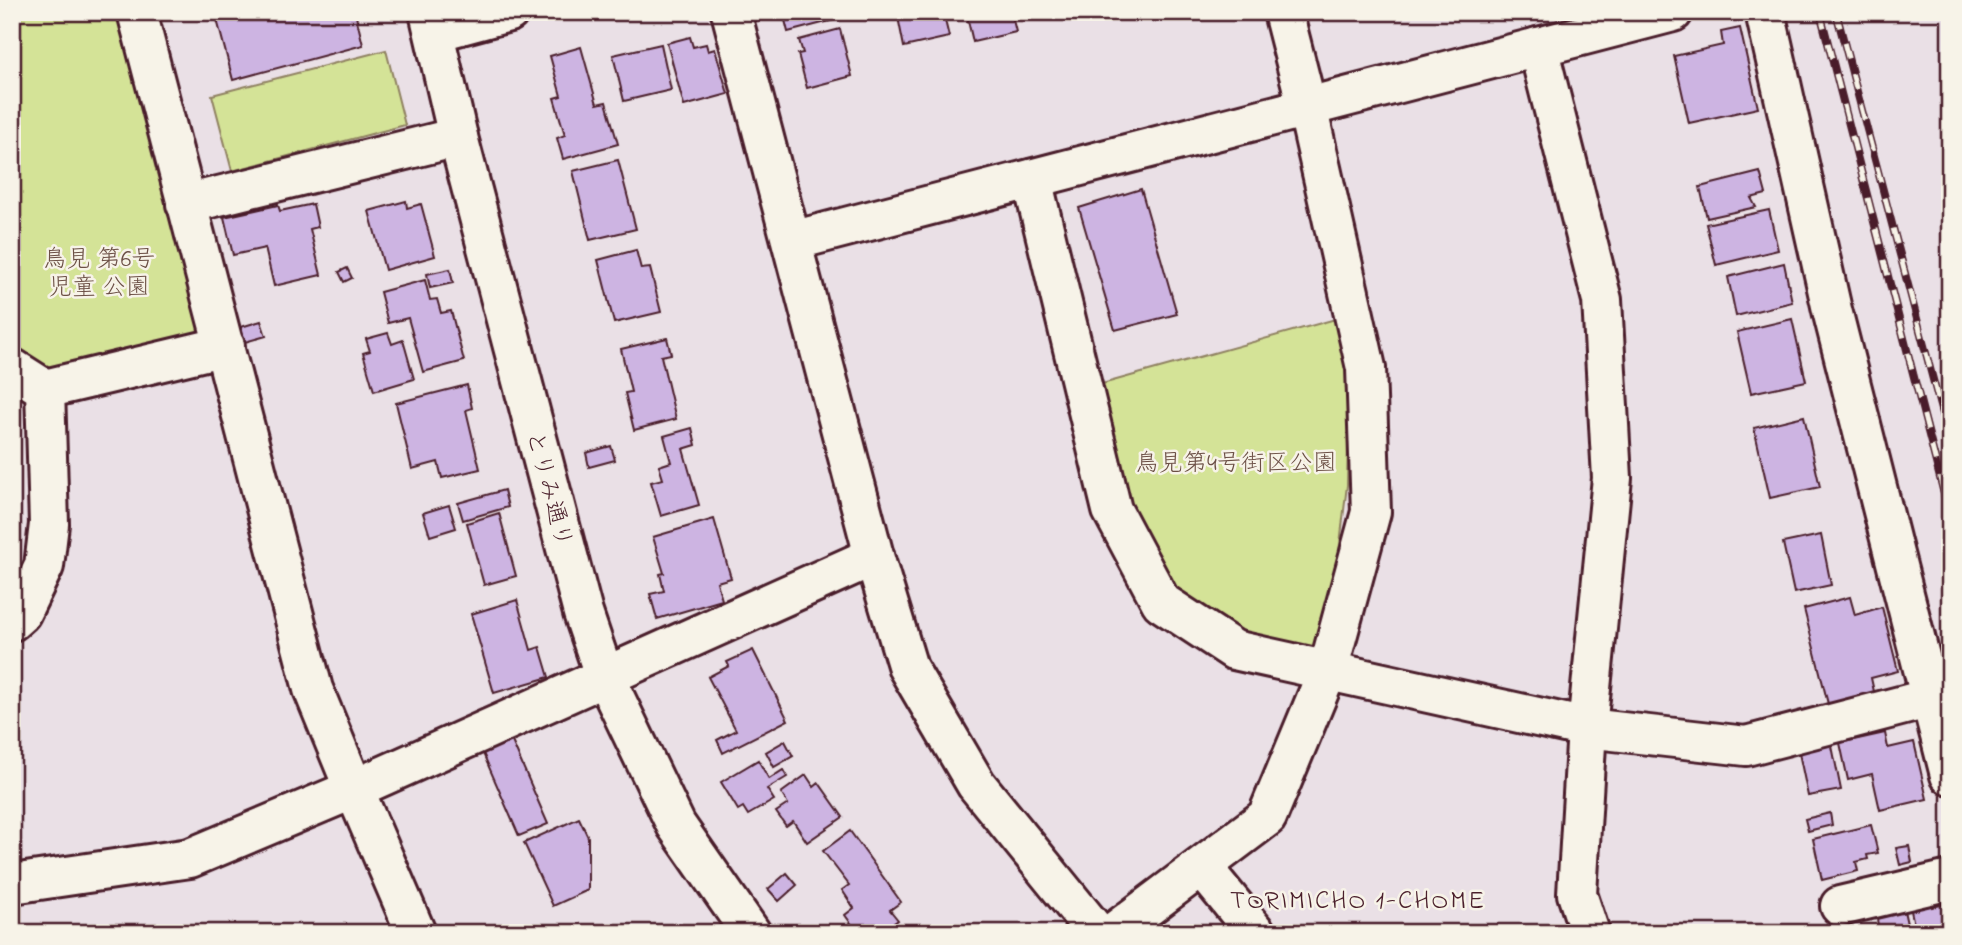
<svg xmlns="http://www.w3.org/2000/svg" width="1962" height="945" viewBox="0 0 1962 945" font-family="'Indie Flower','Klee One',sans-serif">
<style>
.green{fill:#d4e397;stroke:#8f8161;stroke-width:2}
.building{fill:#cdb4e2;stroke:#4a1f2b;stroke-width:2}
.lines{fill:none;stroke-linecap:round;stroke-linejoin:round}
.minor-casing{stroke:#4a1f2b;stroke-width:44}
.minor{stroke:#f7f3e8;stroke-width:38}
.rail-casing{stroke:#4a1f2b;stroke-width:8}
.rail{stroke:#f7f3e8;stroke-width:5;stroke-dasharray:16;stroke-linecap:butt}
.labels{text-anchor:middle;stroke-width:5;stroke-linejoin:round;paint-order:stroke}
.park-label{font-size:24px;fill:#6c5046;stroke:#f7f3e8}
.street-label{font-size:24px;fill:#4a1f2b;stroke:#f7f3e8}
.neighbourhood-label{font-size:26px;letter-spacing:2px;fill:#4a1f2b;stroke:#f7f3e8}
</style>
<rect width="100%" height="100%" fill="#eae0e6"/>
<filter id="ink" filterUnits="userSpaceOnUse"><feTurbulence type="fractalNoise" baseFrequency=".0143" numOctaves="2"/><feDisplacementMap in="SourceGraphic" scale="14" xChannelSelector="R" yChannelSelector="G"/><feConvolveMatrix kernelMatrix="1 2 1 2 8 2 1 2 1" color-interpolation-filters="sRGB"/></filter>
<g filter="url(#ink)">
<!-- green -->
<g class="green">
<path d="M12 12H121L203 325 195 337 53 369 35 364 12 352Z"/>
<path d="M386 50 405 125 232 171 212 95Z"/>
<path d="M1339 318 1349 401 1347 485 1337 569 1315 645 1301 651 1241 633 1203 613 1165 576 1137 529 1102 384Z"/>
</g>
<!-- building -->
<g class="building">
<path d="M215 12H355L363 45 233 80Z"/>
<path d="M792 12H836L838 19 788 32 785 20 793 18Z"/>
<path d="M897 12H943L949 37 904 47Z"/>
<path d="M966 12H1011L1016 32 973 42Z"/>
<path d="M1062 12H1088L1064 19Z"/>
<path d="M1740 28 1758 108 1689 123 1674 56 1723 45 1721 32Z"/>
<path d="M840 29 852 76 807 88 798 54 803 53 799 40Z"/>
<path d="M690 37 693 47 706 44 708 51 715 49 728 94 684 106 667 43Z"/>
<path d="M661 44 671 90 624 101 613 55Z"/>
<path d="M581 47 597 104 606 102 618 144 563 159 557 138 565 135 554 98 561 96 550 56Z"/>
<path d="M618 160 636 229 590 240 573 171Z"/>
<path d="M1760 172 1766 194 1751 198 1756 207 1707 218 1700 187Z"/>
<path d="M1141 189 1177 314 1115 330 1079 208Z"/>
<path d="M406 201 407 208 421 204 435 256 385 270 369 211Z"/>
<path d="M313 204 318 227 310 229 321 275 274 286 265 248 233 255 224 217 278 205 280 211Z"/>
<path d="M1769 210 1778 250 1716 265 1706 224Z"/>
<path d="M636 250 641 269 650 268 661 312 614 323 598 260Z"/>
<path d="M1784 263 1792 302 1736 316 1728 277Z"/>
<path d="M347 268 352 278 344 282 339 272Z"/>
<path d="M450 269 453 283 430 288 427 274Z"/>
<path d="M425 280 430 300 437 299 441 313 451 311 464 361 423 372 408 318 388 323 380 292Z"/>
<path d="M1792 319 1806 381 1751 393 1737 332Z"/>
<path d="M261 321 266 336 245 342 241 327Z"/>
<path d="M388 333 392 344 403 340 414 379 374 391 363 353 370 351 366 339Z"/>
<path d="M667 338 671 354 661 356 676 419 634 430 625 393 631 392 621 349Z"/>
<path d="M467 385 472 408 466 410 480 469 442 478 438 462 412 469 396 403Z"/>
<path d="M1804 416 1820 487 1770 498 1754 428Z"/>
<path d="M692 428 696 445 683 449 699 505 661 516 651 482 663 479 659 466 671 462 664 436Z"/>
<path d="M611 446 615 460 589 467 586 453Z"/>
<path d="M504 490 508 507 463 520 458 503Z"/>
<path d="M449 505 456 528 430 536 423 513Z"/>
<path d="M499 513 516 576 484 585 467 523Z"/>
<path d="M714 519 731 578 717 582 722 600 657 619 650 594 664 591 660 574 664 573 653 537Z"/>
<path d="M1821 535 1831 585 1794 593 1783 543Z"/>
<path d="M1850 597 1855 615 1882 607 1898 671 1871 678 1875 696 1829 708 1804 609Z"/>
<path d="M517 600 531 650 540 647 549 677 494 693 471 614Z"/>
<path d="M753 650 788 720 723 753 717 740 736 730 708 677 729 666 727 662Z"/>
<path d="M1885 733 1888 748 1914 742 1927 799 1880 810 1872 774 1848 780 1840 743Z"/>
<path d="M511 739 548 824 519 836 482 751Z"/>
<path d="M785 741 793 756 774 767 766 752Z"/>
<path d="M1831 741 1841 790 1808 796 1798 748Z"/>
<path d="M758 760 769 779 783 770 787 777 767 789 774 800 748 815 743 807 738 810 721 782Z"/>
<path d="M806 775 814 787 819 783 843 817 807 842 793 821 786 826 776 812 788 804 781 793Z"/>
<path d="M1830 813 1832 825 1808 831 1805 819Z"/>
<path d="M579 818 588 837V890L553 906 524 843Z"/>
<path d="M1871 825 1878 853 1867 855 1868 859 1856 862 1858 871 1822 880 1813 839Z"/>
<path d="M850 831 901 902 890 910 898 920 881 933H858L845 915 854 908 842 890 849 885 823 851Z"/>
<path d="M1909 846 1912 862 1900 865 1896 848Z"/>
<path d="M787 873 797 885 779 901 768 889Z"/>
<path d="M1931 901 1932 907 1950 903V933H1922L1921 928 1915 929 1910 906Z"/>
<path d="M1903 906 1909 933H1879L1876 912Z"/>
<path d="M1846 922 1849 933H1812L1811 930Z"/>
</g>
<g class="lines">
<!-- minor casing -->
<g class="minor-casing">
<g id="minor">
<path d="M137 12 313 689 354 789 416 933"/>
<path d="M429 12 458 137 583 613 604 675 676 825 751 933"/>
<path d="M731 12 874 556 908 668 976 784 1097 933"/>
<path d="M1765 12 1832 310 1950 775"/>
<path d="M435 32 509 12"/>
<path d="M1538 47 1602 300 1612 478 1587 728 1577 894 1590 933"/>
<path d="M1032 179 1112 510 1161 602 1234 650 1587 728 1746 746 1931 698"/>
<path d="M186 204 458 137"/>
<path d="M792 241 1673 12"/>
<path d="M12 368 45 389 49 524 44 566 21 613 12 621"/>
<path d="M45 389 225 346"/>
<path d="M1202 867 1256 933"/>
<path d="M12 884 190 858 354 789 874 556"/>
<path d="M1840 906 1950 880"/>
<path d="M1113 933 1267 817 1328 670 1371 512 1366 368 1307 106 1283 12"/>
</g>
</g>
<!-- minor -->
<use href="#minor" class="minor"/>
<!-- rail casing -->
<g class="rail-casing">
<g id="rail">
<path d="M1820 12 1950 517"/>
<path d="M1836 12 1950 444"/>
</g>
</g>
<!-- rail -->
<use href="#rail" class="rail"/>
</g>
</g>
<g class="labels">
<!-- park labels -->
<g class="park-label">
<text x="99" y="266">鳥見 第6号<tspan x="99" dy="28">児童 公園</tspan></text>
<text x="1236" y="470">鳥見第4号街区公園</text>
</g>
<!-- street labels -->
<g class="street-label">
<text transform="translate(550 489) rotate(75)" y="8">とりみ通り</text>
</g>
<!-- neighbourhood labels -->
<g class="neighbourhood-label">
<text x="1358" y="908">TORIMICHO 1-CHOME</text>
</g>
</g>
<!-- margin -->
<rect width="1962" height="945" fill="none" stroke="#f7f3e8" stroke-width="42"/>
<rect x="21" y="21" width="1920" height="903" fill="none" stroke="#4a1f2b" stroke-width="2.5" filter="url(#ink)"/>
</svg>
